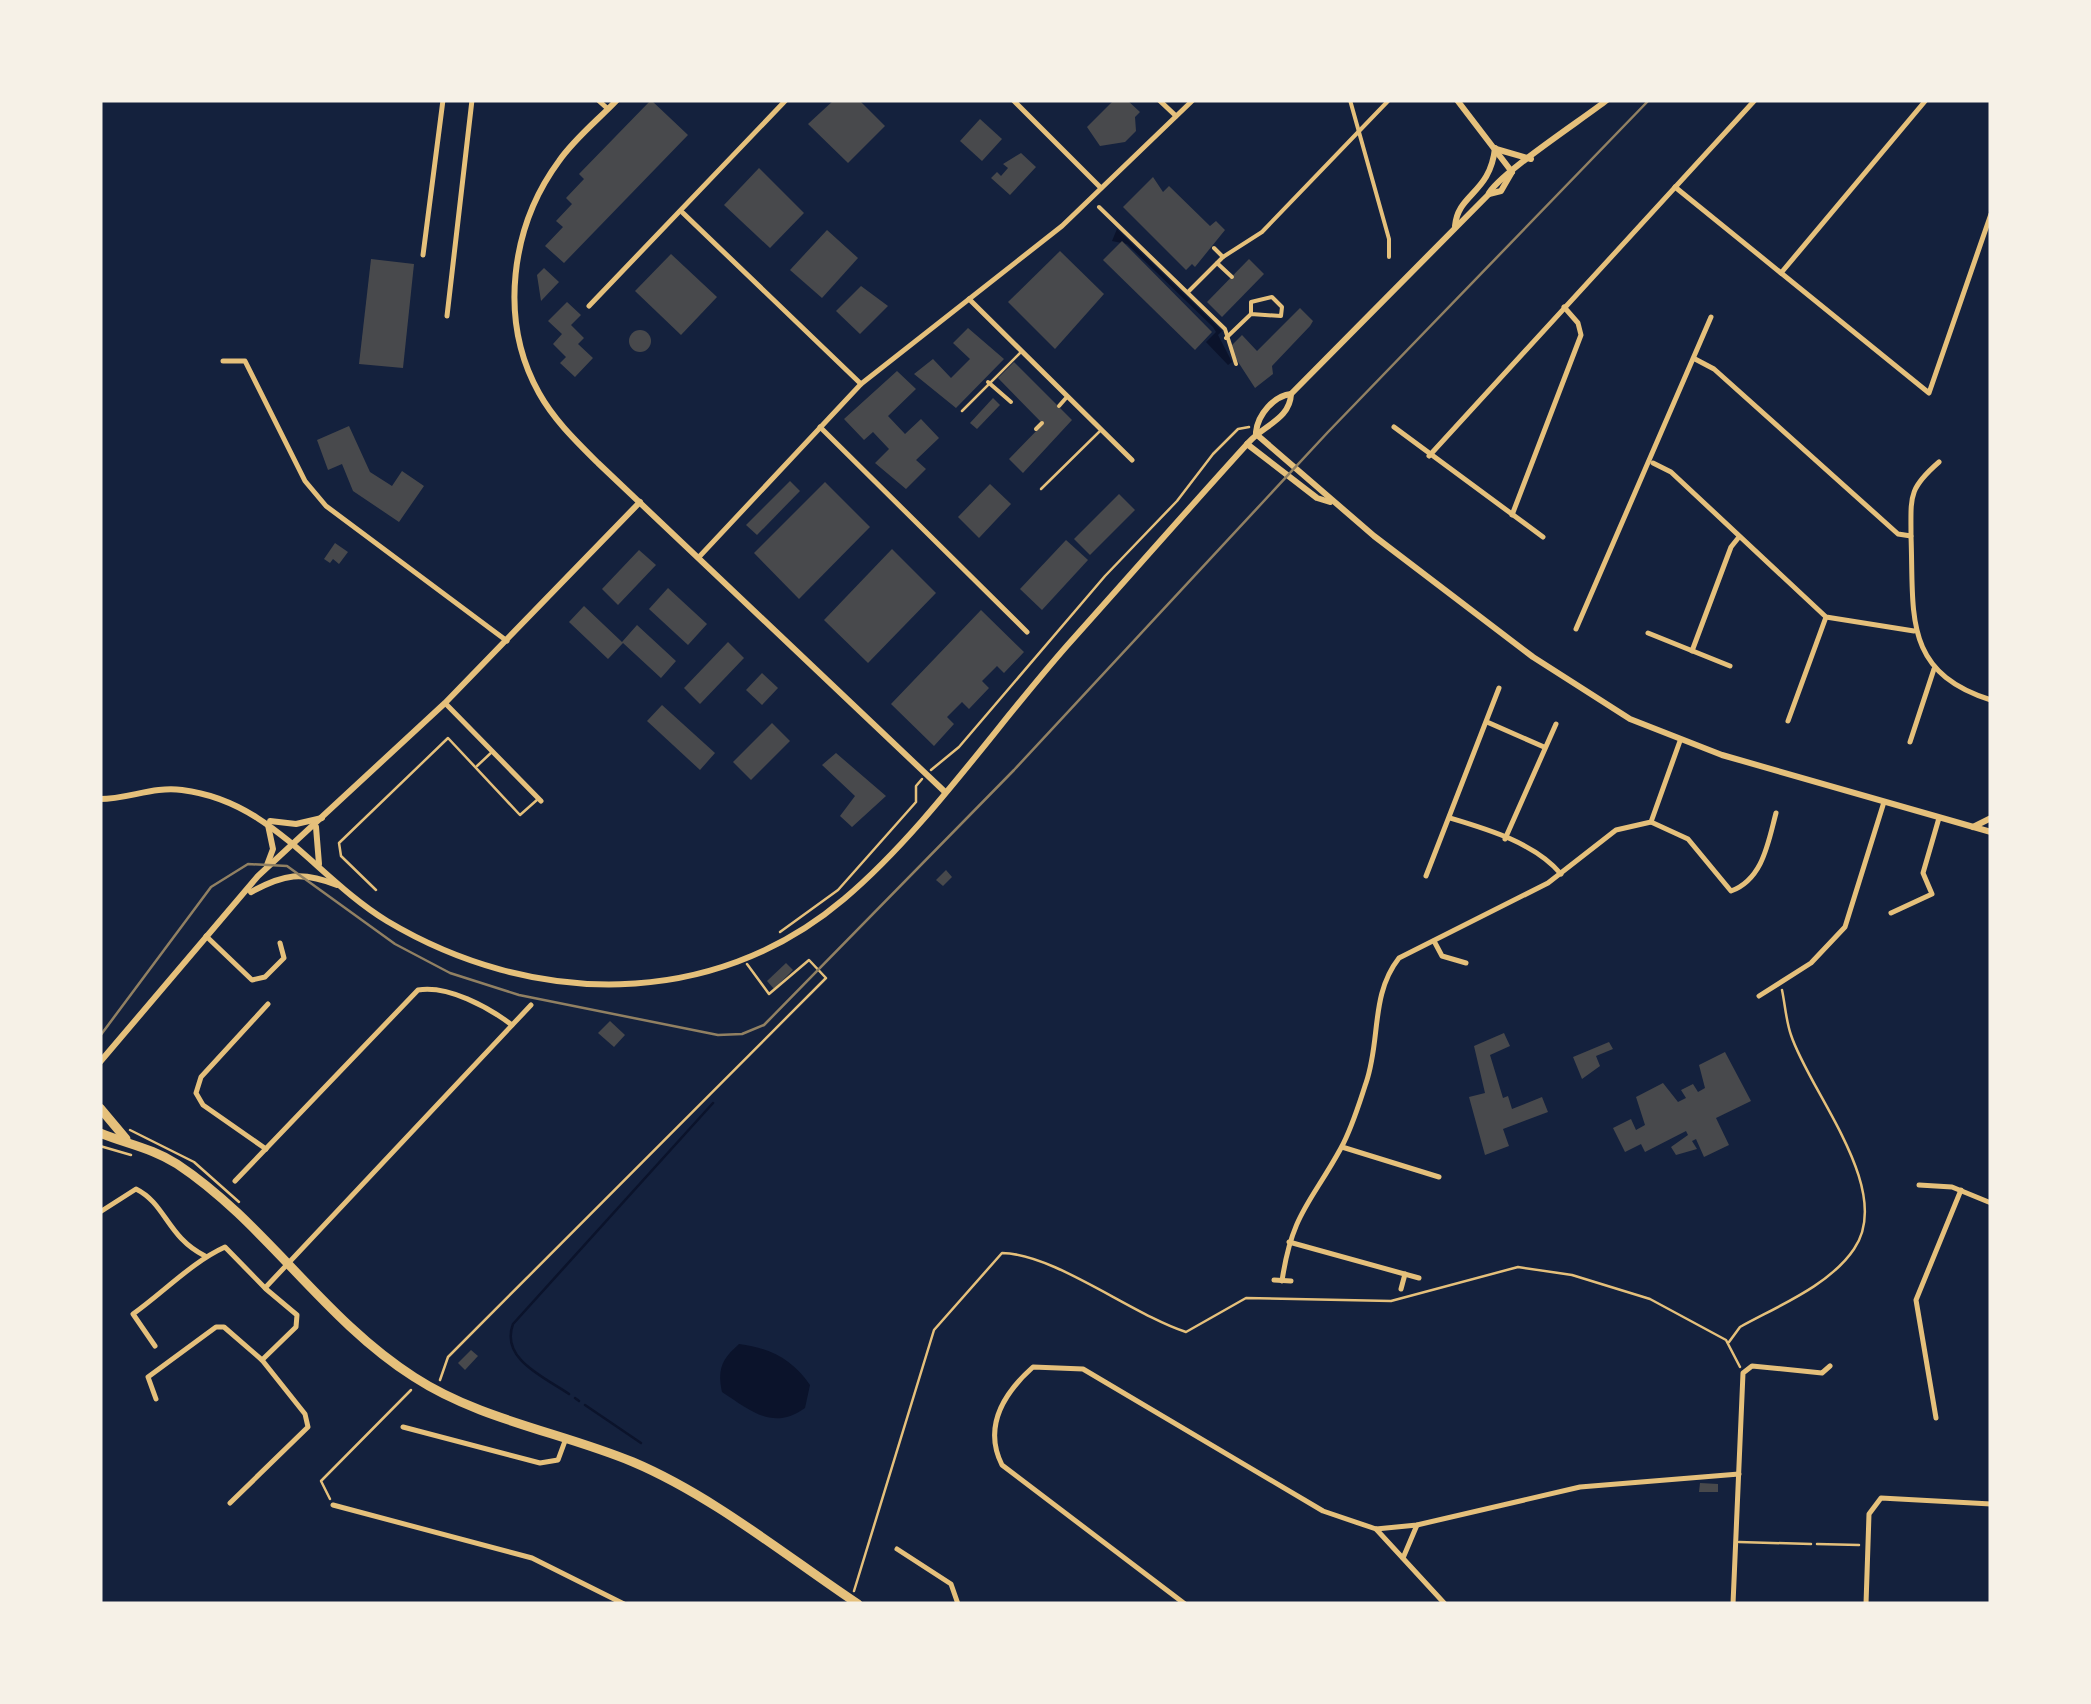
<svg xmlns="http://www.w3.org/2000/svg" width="2091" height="1704" viewBox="0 0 2091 1704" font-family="'Crimson Pro',serif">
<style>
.water{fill:#0b132b}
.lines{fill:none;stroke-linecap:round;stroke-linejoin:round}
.stream{stroke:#0b132b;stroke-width:2.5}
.building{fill:#48494c}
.path{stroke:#e5c07b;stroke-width:2.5}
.service{stroke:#e5c07b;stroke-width:2.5}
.pedestrian{stroke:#e5c07b;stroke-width:4}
.minor{stroke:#e5c07b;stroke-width:5}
.tertiary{stroke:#e5c07b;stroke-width:6}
.trunk{stroke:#e5c07b;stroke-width:9}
.tram{stroke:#918062;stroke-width:2.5}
</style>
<rect width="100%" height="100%" fill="#14213d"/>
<!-- water -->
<g class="water">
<path d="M1117 229 1222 331 1218 335 1232 362 1228 365 1206 342 1216 332 1213 327 1127 244 1112 241Z"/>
<path d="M739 1344C770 1348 792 1359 810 1385L805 1408C773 1431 751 1411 722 1392 717 1369 722 1359 739 1344Z"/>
</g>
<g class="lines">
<!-- stream -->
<g class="stream">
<path d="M569 1394C544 1377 500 1359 513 1324L713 1103"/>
<path d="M575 1398 579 1401"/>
<path d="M585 1405 641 1443"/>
</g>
</g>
<!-- building -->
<g class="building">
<path d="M651 100 688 135 564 263 545 246 563 227 556 221 572 204 566 198 584 179 579 174Z"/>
<path d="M834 100H859L885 126 848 163 808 124Z"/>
<path d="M1114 100H1127L1140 112 1135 117 1136 131 1125 142 1100 146 1087 127Z"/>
<path d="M980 119 1002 139 982 161 960 141Z"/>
<path d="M1021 153 1036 167 1010 195 991 178 997 172 1001 176 1008 168 1003 164Z"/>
<path d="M759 168 804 213 770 248 724 205Z"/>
<path d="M1153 177 1163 192 1169 186 1210 226 1216 221 1225 230 1195 267 1192 264 1186 270 1123 207Z"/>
<path d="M827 230 858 258 822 298 790 270Z"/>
<path d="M1122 241 1212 332 1195 350 1103 260Z"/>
<path d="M1060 251 1104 294 1055 349 1008 302Z"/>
<path d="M671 254 717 297 681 335 635 291Z"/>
<path d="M371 259 414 264 403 368 359 364Z"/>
<path d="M1249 259 1264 274 1222 317 1207 302Z"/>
<path d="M544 268 559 282 541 301 537 275Z"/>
<path d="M861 286 888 306 860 334 836 311Z"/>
<path d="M567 302 581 315 571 325 584 338 578 344 593 358 575 377 560 363 566 357 553 344 562 334 548 321Z"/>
<path d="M1300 308 1313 321 1310 326 1272 366 1273 374 1255 388 1229 348 1242 335 1257 351Z"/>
<path d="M968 328 1004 359 956 408 914 374 933 359 951 378 970 359 953 343Z"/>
<circle cx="640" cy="341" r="11"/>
<path d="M1014 362 1072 420 1023 473 1009 459 1043 424 998 378Z"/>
<path d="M897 371 916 389 888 416 905 434 921 419 939 438 916 460 926 469 906 489 875 463 889 449 873 432 864 440 844 419Z"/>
<path d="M993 398 1000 405 977 429 970 423Z"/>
<path d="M349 426 370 472 392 486 402 471 424 486 399 522 353 491 342 464 328 470 317 440Z"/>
<path d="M790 481 800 491 757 535 746 525Z"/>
<path d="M825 482 870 527 799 599 754 553Z"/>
<path d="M990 484 1011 504 979 538 958 517Z"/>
<path d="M1119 494 1135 510 1090 555 1074 539Z"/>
<path d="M1066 540 1088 560 1042 610 1020 589Z"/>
<path d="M335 543 348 552 339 564 333 559 330 563 324 559Z"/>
<path d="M892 549 936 593 868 663 824 620Z"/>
<path d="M639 550 656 565 618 605 602 589Z"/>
<path d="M668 588 707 624 688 645 649 609Z"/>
<path d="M584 606 622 642 637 625 676 661 661 678 623 643 608 659 569 622Z"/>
<path d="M981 610 1024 652 1004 673 997 666 982 681 989 688 969 709 962 702 947 717 954 724 934 746 891 704Z"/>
<path d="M728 642 744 658 700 704 684 688Z"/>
<path d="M762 673 778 688 762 705 746 690Z"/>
<path d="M662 705 715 753 700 770 647 721Z"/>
<path d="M772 723 790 741 751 780 733 762Z"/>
<path d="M836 753 886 796 852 827 840 816 855 796 822 765Z"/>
<path d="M946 870 952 877 943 886 936 880Z"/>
<path d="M786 963 793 970 774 989 767 981Z"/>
<path d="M610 1021 625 1035 614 1047 598 1033Z"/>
<path d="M1504 1033 1510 1046 1490 1055 1503 1098 1508 1096 1512 1109 1542 1097 1548 1112 1503 1129 1509 1146 1485 1155 1469 1097 1485 1093 1474 1046Z"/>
<path d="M1609 1042 1613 1049 1596 1056 1600 1066 1582 1079 1573 1057Z"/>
<path d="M1725 1052 1751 1101 1716 1118 1729 1145 1704 1157 1696 1139 1692 1141 1697 1149 1676 1155 1671 1147 1688 1135 1686 1131 1645 1152 1641 1144 1625 1152 1613 1128 1631 1119 1636 1130 1645 1125 1636 1097 1663 1083 1678 1102 1686 1098 1681 1090 1693 1084 1698 1092 1705 1088 1699 1065Z"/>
<path d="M471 1350 478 1356 465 1370 458 1363Z"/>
<path d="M1700 1483 1718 1484V1492H1699Z"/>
</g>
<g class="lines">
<!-- path -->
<g class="path">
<path d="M931 770 959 747 1105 576 1177 501 1213 454 1238 429 1249 427"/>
<path d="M780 932 838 890 916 802V786L922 779"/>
<path d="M130 1130 194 1162 239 1202"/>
<path d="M100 1146 131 1155"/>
<path d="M1729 1342 1740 1327C1778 1306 1830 1285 1854 1249 1895 1190 1809 1091 1791 1035 1786 1021 1785 1004 1782 990"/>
<path d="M440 1380 448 1357 826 978 809 960 769 994 747 964"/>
<path d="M330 1499 321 1481 411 1390"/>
<path d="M1817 1544 1859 1545"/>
<path d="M854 1591 934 1330 1002 1253C1055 1254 1131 1314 1186 1332L1246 1298 1391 1301 1518 1267 1572 1275 1650 1299 1726 1340 1740 1367"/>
</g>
<!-- service -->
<g class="service">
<path d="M962 411 1021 352"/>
<path d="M1041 489 1100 431"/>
<path d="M477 766 493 751"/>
<path d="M376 890 341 856 339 843 448 738 520 815 538 799"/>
<path d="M1739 1542 1811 1544"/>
</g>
<!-- pedestrian -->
<g class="pedestrian">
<path d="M1350 100 1389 239V257"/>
<path d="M1099 207 1225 329 1236 364"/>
<path d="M1214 248 1223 257"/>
<path d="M1217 263 1232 277"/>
<path d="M1189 291 1223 257 1262 232 1389 100"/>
<path d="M1226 338 1251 314 1281 316 1282 307 1272 297 1251 302V314"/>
<path d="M988 382 1011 402"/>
<path d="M1059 406 1066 398"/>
<path d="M1036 429 1042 423"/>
</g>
<!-- minor -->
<g class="minor">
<path d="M598 100 608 109"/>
<path d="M1013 100 1101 188"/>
<path d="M1159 100 1176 116"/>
<path d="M1675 187 1929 393 1991 214"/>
<path d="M683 213 861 384"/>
<path d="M423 255 443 100"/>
<path d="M1781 273 1926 100"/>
<path d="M969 299 1132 460"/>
<path d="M589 306 786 100"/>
<path d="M447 316 472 100"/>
<path d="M1695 359 1714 369 1898 534 1911 536C1911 496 1908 489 1939 462"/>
<path d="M223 361H245L305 481 326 506 507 641"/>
<path d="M820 427 1027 632"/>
<path d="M1394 427 1543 537"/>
<path d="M1429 456 1755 100"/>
<path d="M1653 463 1671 472 1826 617 1914 631"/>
<path d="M1512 515 1581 335 1578 323 1564 307"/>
<path d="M1911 536C1914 614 1902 672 1991 700"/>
<path d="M699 557 861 384 1062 226 1193 100"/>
<path d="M1576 629 1711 317"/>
<path d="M1648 633 1730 666"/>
<path d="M1692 651 1731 547 1739 537"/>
<path d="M445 703 541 801"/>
<path d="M1788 721 1826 617"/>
<path d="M1487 722 1544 747"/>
<path d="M1910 742 1934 669"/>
<path d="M1450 818C1487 829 1535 843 1561 874"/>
<path d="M1651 822 1688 839 1731 891C1763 879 1768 843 1776 813"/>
<path d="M1505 839 1556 724"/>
<path d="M1426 876 1499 688"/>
<path d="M1891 913 1932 894 1923 873 1939 818"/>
<path d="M206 936 252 980 265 977 284 958 280 943"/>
<path d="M1434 941 1442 956 1466 963"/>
<path d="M1759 996 1811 963 1845 927 1884 802"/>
<path d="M1342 1147 1439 1177"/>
<path d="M266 1149 203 1105 196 1093 201 1077 268 1004"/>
<path d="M235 1181 418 990C448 985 488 1007 512 1025"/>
<path d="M1919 1185 1952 1187 1991 1203"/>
<path d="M100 1212 136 1189C166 1204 167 1237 205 1256"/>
<path d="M1289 1242 1419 1278"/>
<path d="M1274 1280 1291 1281"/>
<path d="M1282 1281C1292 1213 1311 1203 1341 1148 1352 1128 1359 1104 1366 1083 1381 1040 1370 995 1399 958L1548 883 1616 830 1651 822 1680 741"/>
<path d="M1401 1289 1405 1274"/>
<path d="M155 1346 133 1314C164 1292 192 1262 225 1247L265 1288 531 1005"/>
<path d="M156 1399 148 1377 216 1327H224L262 1360 296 1327 297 1315 266 1289"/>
<path d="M1936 1418 1916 1300 1961 1190"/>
<path d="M403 1427 540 1463 558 1460 565 1441"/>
<path d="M230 1503 308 1427 305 1414 262 1360"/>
<path d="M333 1505 532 1558 624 1604"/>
<path d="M1376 1529 1445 1604"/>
<path d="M897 1549 951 1584 958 1604"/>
<path d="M1403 1558 1417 1525"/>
<path d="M1185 1604 1002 1465C983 1427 1004 1393 1033 1367L1083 1369 1323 1511 1376 1529 1417 1525 1580 1487 1739 1474"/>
<path d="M1733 1604 1743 1373 1752 1366 1822 1373 1830 1366"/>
<path d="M1866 1604 1869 1514 1881 1498 1991 1504"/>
</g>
<!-- tertiary -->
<g class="tertiary">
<path d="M617 100C598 120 575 138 559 161 511 226 498 320 539 393 554 420 576 441 598 463L944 791"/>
<path d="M1457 100 1512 172"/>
<path d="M1496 149 1531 159"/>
<path d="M1489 194 1501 191 1512 172"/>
<path d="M1455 226C1458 193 1490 194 1495 148"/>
<path d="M1256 432C1258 414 1274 396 1291 394"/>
<path d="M1256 434 1374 536 1533 657 1630 719 1722 755 1991 832"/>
<path d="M1247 444 1317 498 1330 502"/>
<path d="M100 799C128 799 154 786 182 790 272 801 315 877 387 921 531 1007 712 1011 844 899 928 828 999 721 1073 639 1132 573 1190 507 1249 442 1264 425 1290 419 1291 394L1488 195C1497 175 1583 119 1607 100"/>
<path d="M270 821 296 824 322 818"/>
<path d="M316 827 319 864"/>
<path d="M1973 827 1991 818"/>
<path d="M267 865 273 849 268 825"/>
<path d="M251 892C284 874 302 871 337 885"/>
<path d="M100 1062 258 876 445 703 640 502"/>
</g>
<!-- trunk -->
<g class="trunk">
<path d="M100 1108 126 1139"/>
<path d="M100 1133C127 1144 152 1148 177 1164 266 1223 323 1319 414 1377 480 1420 561 1432 633 1462 713 1496 786 1556 858 1604"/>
</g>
<!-- tram -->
<path class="tram" d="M100 1036 211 887 248 864 287 866 395 944 450 973 519 995 718 1035 742 1034 764 1025 1014 770 1328 432 1649 100"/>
</g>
<!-- border -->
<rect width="2091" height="1704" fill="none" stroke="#f6f1e7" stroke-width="205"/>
</svg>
